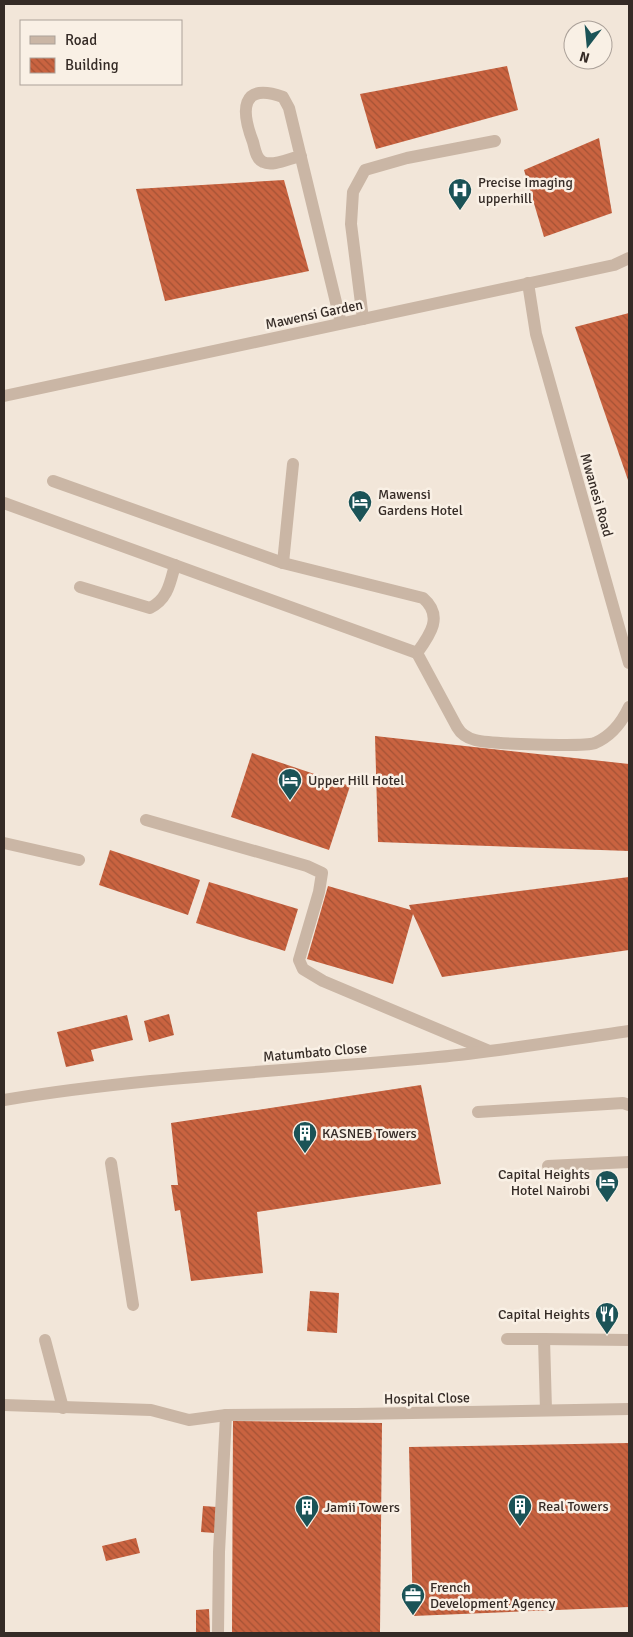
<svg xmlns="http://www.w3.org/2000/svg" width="633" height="1637" viewBox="0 0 633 1637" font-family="Signika,sans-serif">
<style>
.building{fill:url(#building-back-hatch)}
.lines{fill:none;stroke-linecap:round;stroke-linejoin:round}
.lane{stroke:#cab6a5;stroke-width:12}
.street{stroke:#cab6a5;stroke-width:12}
.labels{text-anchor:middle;stroke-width:5;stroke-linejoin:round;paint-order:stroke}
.poi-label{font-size:14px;fill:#352b26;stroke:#f9f0e5;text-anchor:start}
.street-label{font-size:14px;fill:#352b26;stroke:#f9f0e5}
</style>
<defs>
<pattern id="building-back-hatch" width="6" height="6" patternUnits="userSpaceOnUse" patternTransform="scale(1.25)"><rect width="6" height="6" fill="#c96340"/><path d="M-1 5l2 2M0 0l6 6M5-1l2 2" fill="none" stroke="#a45235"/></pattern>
</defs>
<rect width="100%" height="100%" fill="#f2e6d9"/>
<!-- building -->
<g class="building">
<path d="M507 66 518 110 376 149 360 94Z"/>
<path d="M599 138 612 213 544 237 524 170Z"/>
<path d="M284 180 309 271 165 301 136 189Z"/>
<path d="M629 313V483L575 327Z"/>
<path d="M375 736 629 764V851L378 842Z"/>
<path d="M252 753 350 786 329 850 231 817Z"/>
<path d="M110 850 200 880 188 915 99 885Z"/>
<path d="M629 877V950L442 977 413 914 393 984 307 959 328 886 411 910 409 905Z"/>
<path d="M209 882 298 909 285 951 196 923Z"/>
<path d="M169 1014 174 1035 149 1042 144 1021Z"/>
<path d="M127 1015 133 1040 91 1050 94 1061 66 1067 57 1032Z"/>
<path d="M421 1085 441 1184 257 1212 263 1273 191 1281 180 1210 175 1211 171 1185H178L171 1123Z"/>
<path d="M310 1291 339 1293 337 1333 307 1331Z"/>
<path d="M233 1421 382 1423 380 1633H232Z"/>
<path d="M629 1443V1607L413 1616 409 1447Z"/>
<path d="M203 1506 217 1507 215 1533 201 1532Z"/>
<path d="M136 1538 140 1553 106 1561 102 1546Z"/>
<path d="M209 1609 210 1633H196V1610Z"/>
</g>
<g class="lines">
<!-- lane -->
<g class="lane">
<path d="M301 156C290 158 273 167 263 162 256 159 255 149 253 142 241 111 240 82 283 97L289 108 341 323"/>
<path d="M363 319 351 224 353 192 365 170 407 158 495 141"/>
<path d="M80 587 150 608C168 599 170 583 175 565"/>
<path d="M478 1112 623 1103 629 1105"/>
<path d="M111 1163 133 1305"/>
<path d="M548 1166 629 1162"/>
<path d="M507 1339H544L546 1410"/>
<path d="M544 1339 629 1340"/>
<path d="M45 1340 63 1408"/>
<path d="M218 1633 219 1552 226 1415"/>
</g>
<!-- street -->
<g class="street">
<path d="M528 283 536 334 629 663"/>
<path d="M4 396 614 265 629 258"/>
<path d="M53 481 283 563 423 598C444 616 430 635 417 653"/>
<path d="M4 503 417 653"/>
<path d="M283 563 293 464"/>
<path d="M417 653 457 727C461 734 467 738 475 740 489 744 584 747 595 743 611 736 622 722 629 707"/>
<path d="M146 820 307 866 322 873 319 892 299 960 303 969 323 981 487 1050"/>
<path d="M4 843 79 860"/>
<path d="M4 1100C147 1076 293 1071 438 1057 502 1051 565 1040 629 1031"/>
<path d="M4 1405 151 1410 189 1420 226 1415 356 1414 629 1409"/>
</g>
</g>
<!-- icons -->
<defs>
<g id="hospital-pin" transform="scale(1.25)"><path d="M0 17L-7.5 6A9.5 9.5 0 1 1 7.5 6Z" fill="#1b5357" stroke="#f9f0e5"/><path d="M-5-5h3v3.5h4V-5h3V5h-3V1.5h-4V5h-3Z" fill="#fff"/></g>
<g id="hotel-pin" transform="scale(1.25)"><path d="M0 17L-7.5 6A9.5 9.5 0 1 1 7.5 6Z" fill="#1b5357" stroke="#f9f0e5"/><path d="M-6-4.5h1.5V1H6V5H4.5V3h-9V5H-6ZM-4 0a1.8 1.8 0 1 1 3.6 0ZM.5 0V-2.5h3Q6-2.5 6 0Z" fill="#fff"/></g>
<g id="building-pin" transform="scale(1.25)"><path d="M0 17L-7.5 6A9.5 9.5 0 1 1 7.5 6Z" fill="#1b5357" stroke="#f9f0e5"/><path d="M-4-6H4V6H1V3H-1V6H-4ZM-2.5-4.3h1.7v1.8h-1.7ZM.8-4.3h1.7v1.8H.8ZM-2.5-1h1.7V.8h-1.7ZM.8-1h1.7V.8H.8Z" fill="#fff"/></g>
<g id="restaurant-pin" transform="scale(1.25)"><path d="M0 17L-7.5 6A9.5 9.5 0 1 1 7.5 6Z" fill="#1b5357" stroke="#f9f0e5"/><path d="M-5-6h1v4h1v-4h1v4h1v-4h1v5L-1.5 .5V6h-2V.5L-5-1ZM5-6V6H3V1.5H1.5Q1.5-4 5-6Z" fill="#fff"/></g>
<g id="office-pin" transform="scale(1.25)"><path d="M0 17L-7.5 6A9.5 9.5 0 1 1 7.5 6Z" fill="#1b5357" stroke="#f9f0e5"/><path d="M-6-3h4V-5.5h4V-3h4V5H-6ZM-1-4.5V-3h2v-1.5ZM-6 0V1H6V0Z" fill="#fff"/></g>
</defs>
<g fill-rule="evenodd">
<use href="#hospital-pin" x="460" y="190"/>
<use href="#hotel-pin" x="360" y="502"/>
<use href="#hotel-pin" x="290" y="780"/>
<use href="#building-pin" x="305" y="1133"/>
<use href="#hotel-pin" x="607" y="1182"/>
<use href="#restaurant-pin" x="607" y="1314"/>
<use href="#building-pin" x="520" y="1506"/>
<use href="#building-pin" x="307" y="1507"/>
<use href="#office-pin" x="413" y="1595"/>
</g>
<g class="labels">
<!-- poi labels -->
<g class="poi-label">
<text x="478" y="187">Precise Imaging<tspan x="478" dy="16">upperhill</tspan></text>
<text x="378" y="499">Mawensi<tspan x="378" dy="16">Gardens Hotel</tspan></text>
<text x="308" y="785">Upper Hill Hotel</text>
<text x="322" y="1138">KASNEB Towers</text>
<text x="590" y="1179" text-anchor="end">Capital Heights<tspan x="590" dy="16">Hotel Nairobi</tspan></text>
<text x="590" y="1319" text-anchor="end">Capital Heights</text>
<text x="538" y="1511">Real Towers</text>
<text x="324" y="1512">Jamii Towers</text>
<text x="430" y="1592">French<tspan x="430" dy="16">Development Agency</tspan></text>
</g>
<!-- street labels -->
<g class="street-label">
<text transform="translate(314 314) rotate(-12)" y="5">Mawensi Garden</text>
<text transform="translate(597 495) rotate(74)" y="5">Mwanesi Road</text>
<text transform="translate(315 1052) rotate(-5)" y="5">Matumbato Close</text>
<text transform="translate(427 1398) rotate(-1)" y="5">Hospital Close</text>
</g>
</g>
<!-- border -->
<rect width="633" height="1637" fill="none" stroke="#352b26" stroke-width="10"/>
<!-- legend -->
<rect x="20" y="20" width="162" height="65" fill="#f9f0e5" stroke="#aba199"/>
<rect x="30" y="36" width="25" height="8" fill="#cab6a5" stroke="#aba199"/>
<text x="65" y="45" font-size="15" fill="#352b26">Road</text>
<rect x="30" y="58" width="25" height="15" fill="url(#building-back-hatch)" stroke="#aba199"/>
<text x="65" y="70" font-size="15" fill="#352b26">Building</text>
<!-- north arrow -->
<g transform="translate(588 45) rotate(196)"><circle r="24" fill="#f9f0e5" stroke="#aba199"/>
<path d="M0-4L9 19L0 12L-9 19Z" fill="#1b5357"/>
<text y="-8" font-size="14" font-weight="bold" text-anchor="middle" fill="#352b26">N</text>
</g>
</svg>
